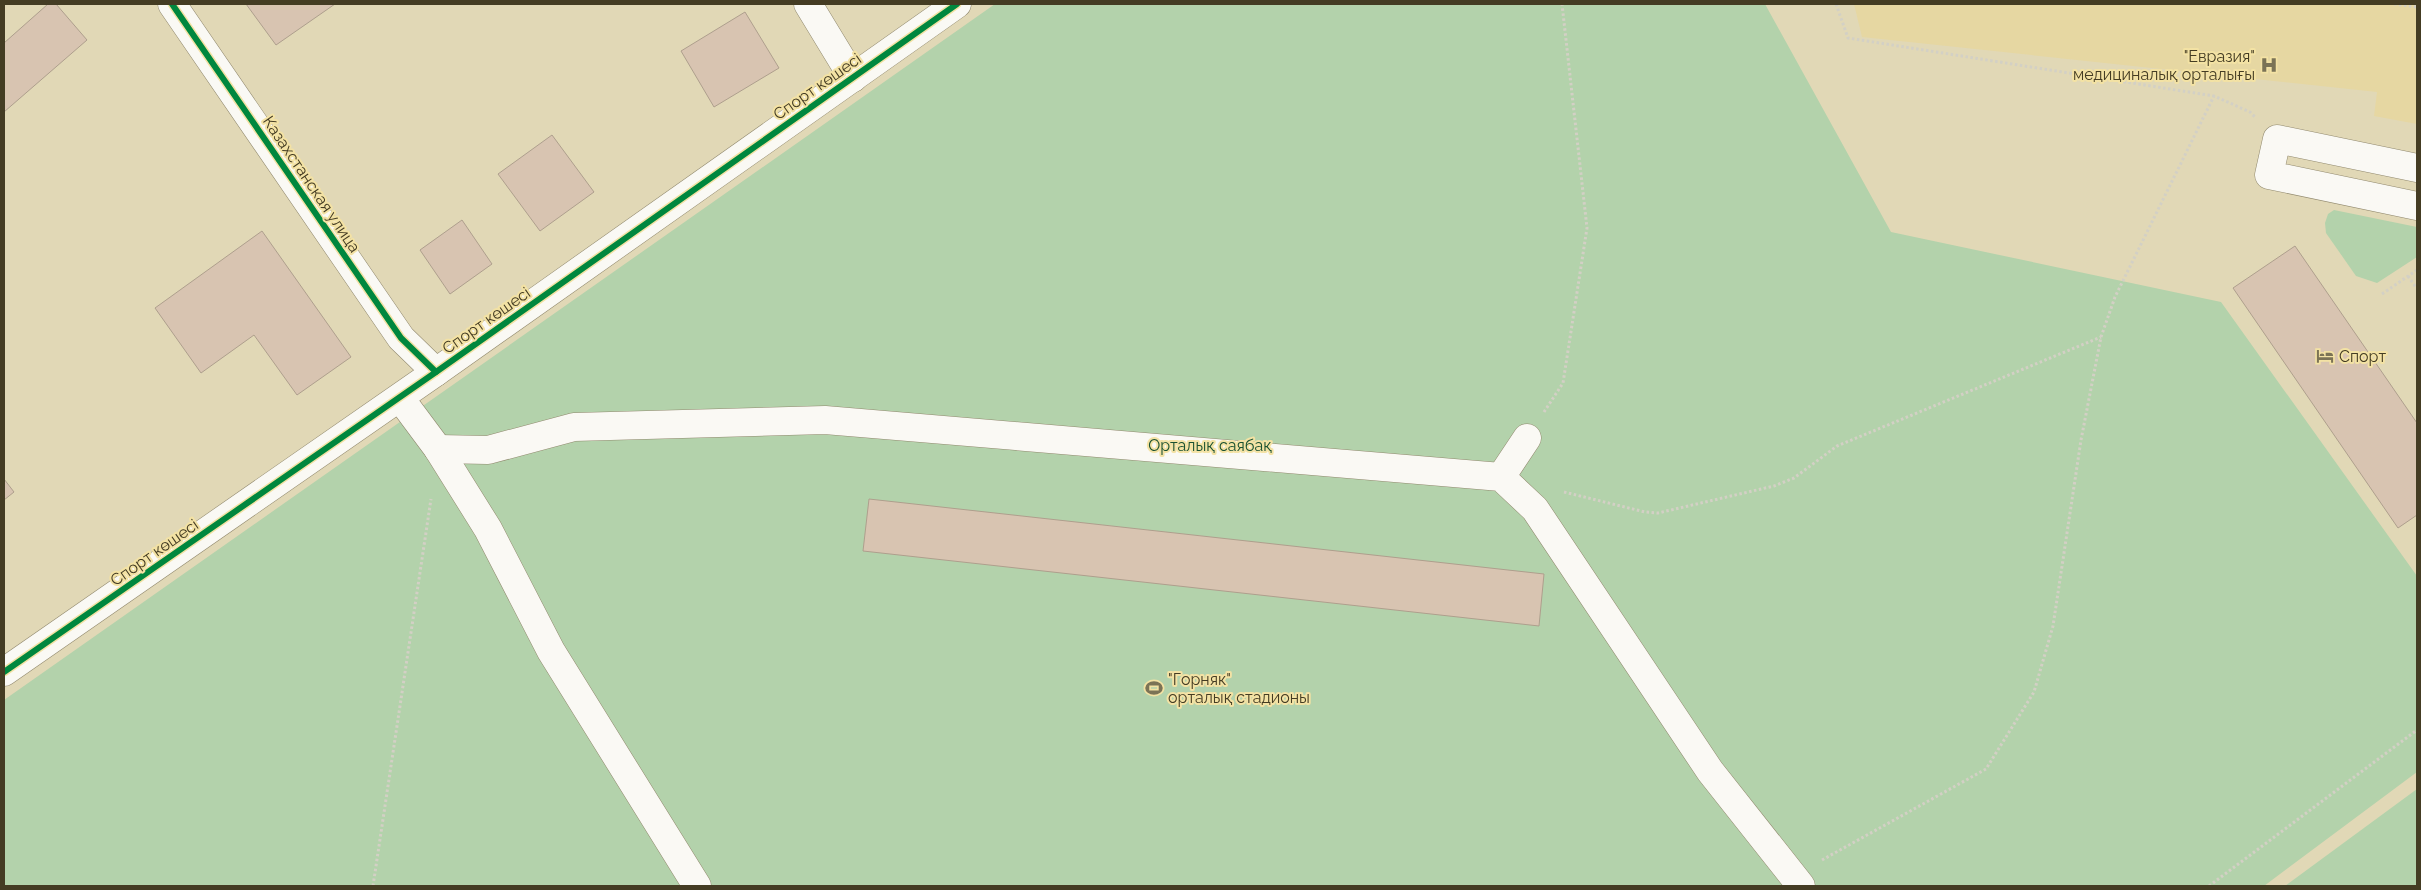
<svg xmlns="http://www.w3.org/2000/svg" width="2421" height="890" viewBox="0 0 2421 890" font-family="Raleway,sans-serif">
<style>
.built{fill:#e6d7a2}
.green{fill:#b3d2ab}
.building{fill:#d8c4b1;stroke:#ae9f8d}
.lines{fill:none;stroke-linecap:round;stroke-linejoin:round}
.minor-casing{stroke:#91896e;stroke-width:29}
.path{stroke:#d3d0c5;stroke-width:3;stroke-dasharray:2.5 2.5;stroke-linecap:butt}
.minor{stroke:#faf9f4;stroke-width:28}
.cycleway-casing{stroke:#f3e2a4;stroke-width:9}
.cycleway{stroke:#00873e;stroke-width:6}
.labels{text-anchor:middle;stroke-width:4;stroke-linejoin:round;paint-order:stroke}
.poi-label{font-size:16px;fill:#443c23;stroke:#f3e2a4;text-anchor:start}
.street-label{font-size:16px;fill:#443c23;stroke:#f3e2a4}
.park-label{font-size:16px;fill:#1a5131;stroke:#f3e2a4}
</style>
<rect width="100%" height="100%" fill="#e1d8b6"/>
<!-- built -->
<path class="built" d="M1854 4H2417V124L2374 116 2377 92 1862 37Z"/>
<!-- green -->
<g class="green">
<path d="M995 4H1765L1891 232 2221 302 2417 576V772L2264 886H4V700Z"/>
<path d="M2334 210 2417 227V257L2377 283 2356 276 2326 233 2325 223 2328 214Z"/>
<path d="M2417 789V886H2285Z"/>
</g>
<!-- building -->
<g class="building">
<path d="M48 4H56L87 40 4 112V43Z"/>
<path d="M246 4H335L276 45Z"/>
<path d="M745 12 779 68 714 107 681 51Z"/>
<path d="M552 135 594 192 540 231 498 174Z"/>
<path d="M462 220 492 264 450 294 420 250Z"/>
<path d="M262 231 351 357 297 395 254 335 201 373 155 308Z"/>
<path d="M2295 246 2417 423V515L2398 528 2233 288Z"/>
<path d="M4 479 14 492 4 500Z"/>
<path d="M869 499 1544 574 1539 626 863 551Z"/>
</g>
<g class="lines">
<!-- minor casing -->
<g class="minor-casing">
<g id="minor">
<path d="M172 4 401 338 436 372"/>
<path d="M808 4 853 78"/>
<path d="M2417 168 2277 139 2269 175 2417 206"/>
<path d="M400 398 438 449 488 529 551 651 697 886"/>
<path d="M438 449 488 450 574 427 825 420 1501 477 1535 509 1710 771 1801 886"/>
<path d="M1501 477 1527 438"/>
<path d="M4 672 436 372 957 4"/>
</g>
</g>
<!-- path -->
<g class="path">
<path d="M1836 4 1848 38 2214 96 2250 112 2255 117"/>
<path d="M2394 4 2417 7"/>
<path d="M2408 276 2417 289"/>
<path d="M2382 294 2417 270"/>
<path d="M1544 412 1563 383 1587 228 1562 4"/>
<path d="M1564 492 1645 512 1658 513 1774 486 1794 478 1837 446 2101 337"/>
<path d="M1822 860 1986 769 2034 692 2053 626 2081 440 2101 337 2115 297 2214 96"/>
<path d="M373 886 431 499"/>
<path d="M2209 886 2417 730"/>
</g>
<!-- minor -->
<use href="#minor" class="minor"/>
<!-- cycleway casing -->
<g class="cycleway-casing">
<g id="cycleway">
<path d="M172 4 401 338 436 372"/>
<path d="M4 672 436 372 957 4"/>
</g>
</g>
<!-- cycleway -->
<use href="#cycleway" class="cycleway"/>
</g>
<!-- icons -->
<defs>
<g id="hospital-bare" transform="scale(1.35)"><path d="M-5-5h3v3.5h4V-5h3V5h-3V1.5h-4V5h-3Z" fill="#7b7356" stroke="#f3e2a4" stroke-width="2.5" paint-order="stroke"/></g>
<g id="hotel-bare" transform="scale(1.35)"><path d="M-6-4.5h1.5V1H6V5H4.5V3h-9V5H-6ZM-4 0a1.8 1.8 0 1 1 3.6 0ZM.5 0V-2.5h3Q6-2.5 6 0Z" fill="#7b7356" stroke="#f3e2a4" stroke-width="2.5" paint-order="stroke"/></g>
<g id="stadium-bare" transform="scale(1.35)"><path d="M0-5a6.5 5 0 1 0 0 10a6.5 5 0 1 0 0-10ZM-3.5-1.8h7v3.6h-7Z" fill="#7b7356" stroke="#f3e2a4" stroke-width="2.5" paint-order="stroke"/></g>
</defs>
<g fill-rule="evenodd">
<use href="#hospital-bare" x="2269" y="65"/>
<use href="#hotel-bare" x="2325" y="356"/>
<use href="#stadium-bare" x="1154" y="688"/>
</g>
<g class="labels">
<!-- poi labels -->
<g class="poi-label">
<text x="2255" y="62" text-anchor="end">"Евразия"<tspan x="2255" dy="18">медициналық орталығы</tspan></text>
<text x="2339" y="362">Спорт</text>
<text x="1168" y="685">"Горняк"<tspan x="1168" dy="18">орталық стадионы</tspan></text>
</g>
<!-- street labels -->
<g class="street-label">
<text transform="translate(817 86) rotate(-35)" y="6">Спорт көшесі</text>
<text transform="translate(312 184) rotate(56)" y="6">Казахстанская улица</text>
<text transform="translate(486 320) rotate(-35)" y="6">Спорт көшесі</text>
<text transform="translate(154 552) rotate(-35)" y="6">Спорт көшесі</text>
</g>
<!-- park labels -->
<g class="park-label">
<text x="1210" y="451">Орталық саябақ</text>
</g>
</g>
<!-- border -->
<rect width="2421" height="890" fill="none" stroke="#443c23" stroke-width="10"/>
</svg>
